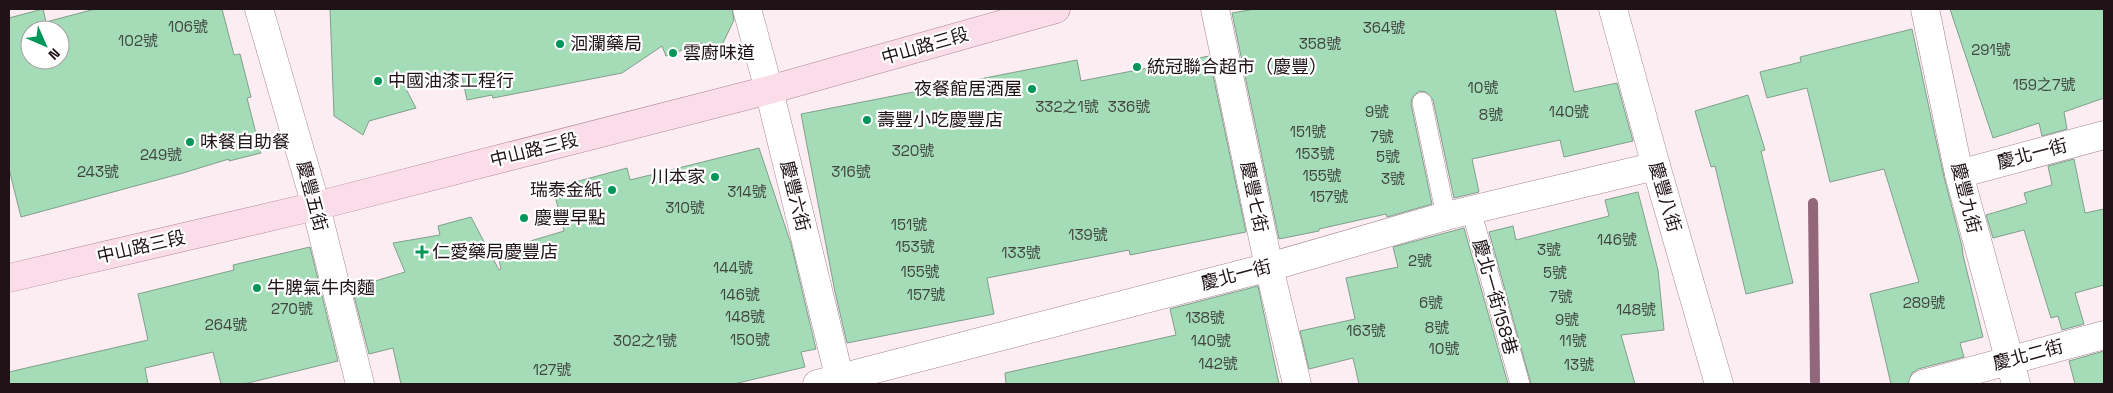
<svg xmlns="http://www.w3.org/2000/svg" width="2113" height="393" viewBox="0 0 2113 393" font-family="'Space Grotesk','Noto Sans TC',sans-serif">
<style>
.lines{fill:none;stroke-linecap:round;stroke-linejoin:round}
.stream{stroke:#92677a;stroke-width:10}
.building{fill:#a5dcb8;stroke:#809f8a;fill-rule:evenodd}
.service-casing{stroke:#a78493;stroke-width:20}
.minor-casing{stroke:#a78493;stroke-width:29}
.primary-casing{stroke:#ac8696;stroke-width:29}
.service{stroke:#fff;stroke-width:19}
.minor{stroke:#fff;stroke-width:28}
.primary{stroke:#fbdce9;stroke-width:28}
.poi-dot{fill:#019759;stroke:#fff;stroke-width:2}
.labels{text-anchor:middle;stroke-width:4.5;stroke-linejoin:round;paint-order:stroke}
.number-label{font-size:15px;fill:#404540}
.poi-label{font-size:18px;fill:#1f1318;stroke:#fff;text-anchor:start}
.street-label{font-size:18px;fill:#1f1318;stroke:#fff}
</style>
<rect width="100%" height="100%" fill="#fcedf3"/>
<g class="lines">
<!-- stream -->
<path class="stream" d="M1813 203 1815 381"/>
</g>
<!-- building -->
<g class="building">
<path d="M43 9 46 22 95 9H222L234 55 240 54 251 97 247 98 261 153 229 161V159L183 173 21 217 9 169V18ZM30 30H60V60H30Z"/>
<path d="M330 9H732L734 20 722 45 705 50 702 43 666 56 662 46 622 73 493 98 492 95 467 100 461 72 406 89 416 108 369 121 363 135 334 116Z"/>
<path d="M1255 9H1555L1574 92 1617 83 1633 141 1564 157 1560 140 1472 159 1479 192 1454 198 1433 100 1426 92 1419 91 1412 98 1411 104 1432 204 1387 217 1386 214 1319 229V231L1279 239 1232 13Z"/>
<path d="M1950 9H2104V98L2064 112 2067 129 2042 136 2039 123 1993 138Z"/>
<path d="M1912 29 1944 177 1962 246 1963 255 1983 337 1960 343 1964 357 1918 369 1912 373 1908 384H1891L1870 294 1919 282 1884 169 1830 182 1807 88 1767 98 1760 72 1801 62 1800 57Z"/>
<path d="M1209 56 1246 232 1130 255 1129 250 987 278 994 314 847 343 835 292 801 114 1077 60 1081 81Z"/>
<path d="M1748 95 1765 150 1761 151 1793 283 1746 294 1715 166 1711 167 1695 111Z"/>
<path d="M759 148 791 244 816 349 801 352 805 367 734 384H401L393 348 369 354 352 288 405 272 393 243 440 235 438 226 471 217 499 270 501 269 497 251 564 231 553 188 627 168 630 180Z"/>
<path d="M2074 159 2085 213 2104 209V285L2075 293 2084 324 2062 330 2058 316 2051 318 2024 230 1993 238 1986 215 2027 203 2024 193 2052 185 2048 166Z"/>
<path d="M1638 192 1658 270 1664 330 1621 335 1635 384H1531L1489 232 1513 226 1516 240 1609 216 1605 200Z"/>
<path d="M1464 228 1508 384H1359L1353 358 1309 369 1300 331 1355 319 1346 278 1398 267 1393 247Z"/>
<path d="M310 247 338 361 244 384H221L213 352 145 368 148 384H9V372L148 340 138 294 234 270 233 265Z"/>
<path d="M1258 286 1279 384H1006L1005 373 1176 335 1170 309Z"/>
<path d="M2104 351V384H2075L2069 361Z"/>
</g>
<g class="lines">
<!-- service casing -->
<g class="service-casing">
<g id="service">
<path d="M1422 102 1446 216"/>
<path d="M1471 210 1520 384"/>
</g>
</g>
<!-- minor casing -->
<g class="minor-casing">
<g id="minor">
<path d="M259 9 314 199 360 384"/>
<path d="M747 9 769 90 841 384"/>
<path d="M1215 9 1269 267 1297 384"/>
<path d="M1613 9 1656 166 1719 384"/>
<path d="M1925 9 1959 174 2016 384"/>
<path d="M1959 174 2104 135"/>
<path d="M817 384 1269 267 1446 216 1656 166"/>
<path d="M1923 384 2104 335"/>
</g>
</g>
<!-- primary casing -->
<g class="primary-casing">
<path id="primary" d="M9 278 316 206 769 90 1056 9"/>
</g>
<!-- service -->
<use href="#service" class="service"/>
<!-- minor -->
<use href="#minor" class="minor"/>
<!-- primary -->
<use href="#primary" class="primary"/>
</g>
<!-- markers -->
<g class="poi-dot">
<circle cx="560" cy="44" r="5"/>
<circle cx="673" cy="53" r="5"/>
<circle cx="1137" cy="67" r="5"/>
<circle cx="378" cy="81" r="5"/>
<circle cx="1032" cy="89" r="5"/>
<circle cx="867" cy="120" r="5"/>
<circle cx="190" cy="142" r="5"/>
<circle cx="715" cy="177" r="5"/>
<circle cx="612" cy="190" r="5"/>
<circle cx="524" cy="218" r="5"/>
<path d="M419.5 244.5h5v5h5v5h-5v5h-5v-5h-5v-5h5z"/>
<circle cx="257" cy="288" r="5"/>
</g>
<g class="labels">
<!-- number labels -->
<g class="number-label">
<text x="188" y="32">106號</text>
<text x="1384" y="33">364號</text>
<text x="138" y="46">102號</text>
<text x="1320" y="49">358號</text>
<text x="1991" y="55">291號</text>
<text x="2044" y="90">159之7號</text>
<text x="1483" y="93">10號</text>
<text x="1067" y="112">332之1號</text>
<text x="1129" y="112">336號</text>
<text x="1377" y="117">9號</text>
<text x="1569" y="117">140號</text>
<text x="1491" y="120">8號</text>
<text x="1308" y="137">151號</text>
<text x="1382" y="142">7號</text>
<text x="913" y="156">320號</text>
<text x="1315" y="159">153號</text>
<text x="161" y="160">249號</text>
<text x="1388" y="162">5號</text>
<text x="98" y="177">243號</text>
<text x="851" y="177">316號</text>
<text x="1322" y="181">155號</text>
<text x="1393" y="184">3號</text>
<text x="747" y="197">314號</text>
<text x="1329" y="202">157號</text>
<text x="685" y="213">310號</text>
<text x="909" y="230">151號</text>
<text x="1088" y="240">139號</text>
<text x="1617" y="245">146號</text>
<text x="915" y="252">153號</text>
<text x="1549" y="255">3號</text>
<text x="1021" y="258">133號</text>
<text x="1420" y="266">2號</text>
<text x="733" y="273">144號</text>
<text x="920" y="277">155號</text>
<text x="1555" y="278">5號</text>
<text x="740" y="300">146號</text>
<text x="926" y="300">157號</text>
<text x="1561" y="302">7號</text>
<text x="1431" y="308">6號</text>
<text x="1924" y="308">289號</text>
<text x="292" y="314">270號</text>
<text x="1636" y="315">148號</text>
<text x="745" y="322">148號</text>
<text x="1205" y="323">138號</text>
<text x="1567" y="325">9號</text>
<text x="226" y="330">264號</text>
<text x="1437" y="333">8號</text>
<text x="1366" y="336">163號</text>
<text x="750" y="345">150號</text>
<text x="645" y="346">302之1號</text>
<text x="1211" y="346">140號</text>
<text x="1573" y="346">11號</text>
<text x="1444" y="354">10號</text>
<text x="1218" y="369">142號</text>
<text x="1579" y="370">13號</text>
<text x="552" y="375">127號</text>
</g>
<!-- poi labels -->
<g class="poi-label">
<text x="570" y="50">洄瀾藥局</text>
<text x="683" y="59">雲廚味道</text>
<text x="1147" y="73">統冠聯合超市（慶豐）</text>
<text x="388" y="87">中國油漆工程行</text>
<text x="1022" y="95" text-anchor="end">夜餐館居酒屋</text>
<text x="877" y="126">壽豐小吃慶豐店</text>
<text x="200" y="148">味餐自助餐</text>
<text x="705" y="183" text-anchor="end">川本家</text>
<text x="602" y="196" text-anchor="end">瑞泰金紙</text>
<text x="534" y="224">慶豐早點</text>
<text x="432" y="258">仁愛藥局慶豐店</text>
<text x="267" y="294">牛脾氣牛肉麵</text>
</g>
<!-- street labels -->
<g class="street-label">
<text transform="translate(925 46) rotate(-16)" y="6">中山路三段</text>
<text transform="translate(534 150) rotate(-14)" y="6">中山路三段</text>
<text transform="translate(2032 154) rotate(-15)" y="6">慶北一街</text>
<text transform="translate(312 196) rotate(75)" y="6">慶豐五街</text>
<text transform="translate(795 196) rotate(76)" y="6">慶豐六街</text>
<text transform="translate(1254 197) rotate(78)" y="6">慶豐七街</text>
<text transform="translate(1665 197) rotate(74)" y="6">慶豐八街</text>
<text transform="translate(1966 198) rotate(76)" y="6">慶豐九街</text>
<text transform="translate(141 247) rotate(-13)" y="6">中山路三段</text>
<text transform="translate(1236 275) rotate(-15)" y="6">慶北一街</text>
<text transform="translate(1495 297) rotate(74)" y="6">慶北一街158巷</text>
<text transform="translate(2028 355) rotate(-15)" y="6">慶北二街</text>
</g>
</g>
<!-- border -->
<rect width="2113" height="393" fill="none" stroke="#1f1318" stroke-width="20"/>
<!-- north arrow -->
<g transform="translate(45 45) rotate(135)"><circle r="24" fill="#ffffff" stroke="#a5a1a3"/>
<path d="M0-4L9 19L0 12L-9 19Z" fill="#019759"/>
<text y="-8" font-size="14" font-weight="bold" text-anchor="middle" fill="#1f1318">N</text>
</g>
</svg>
